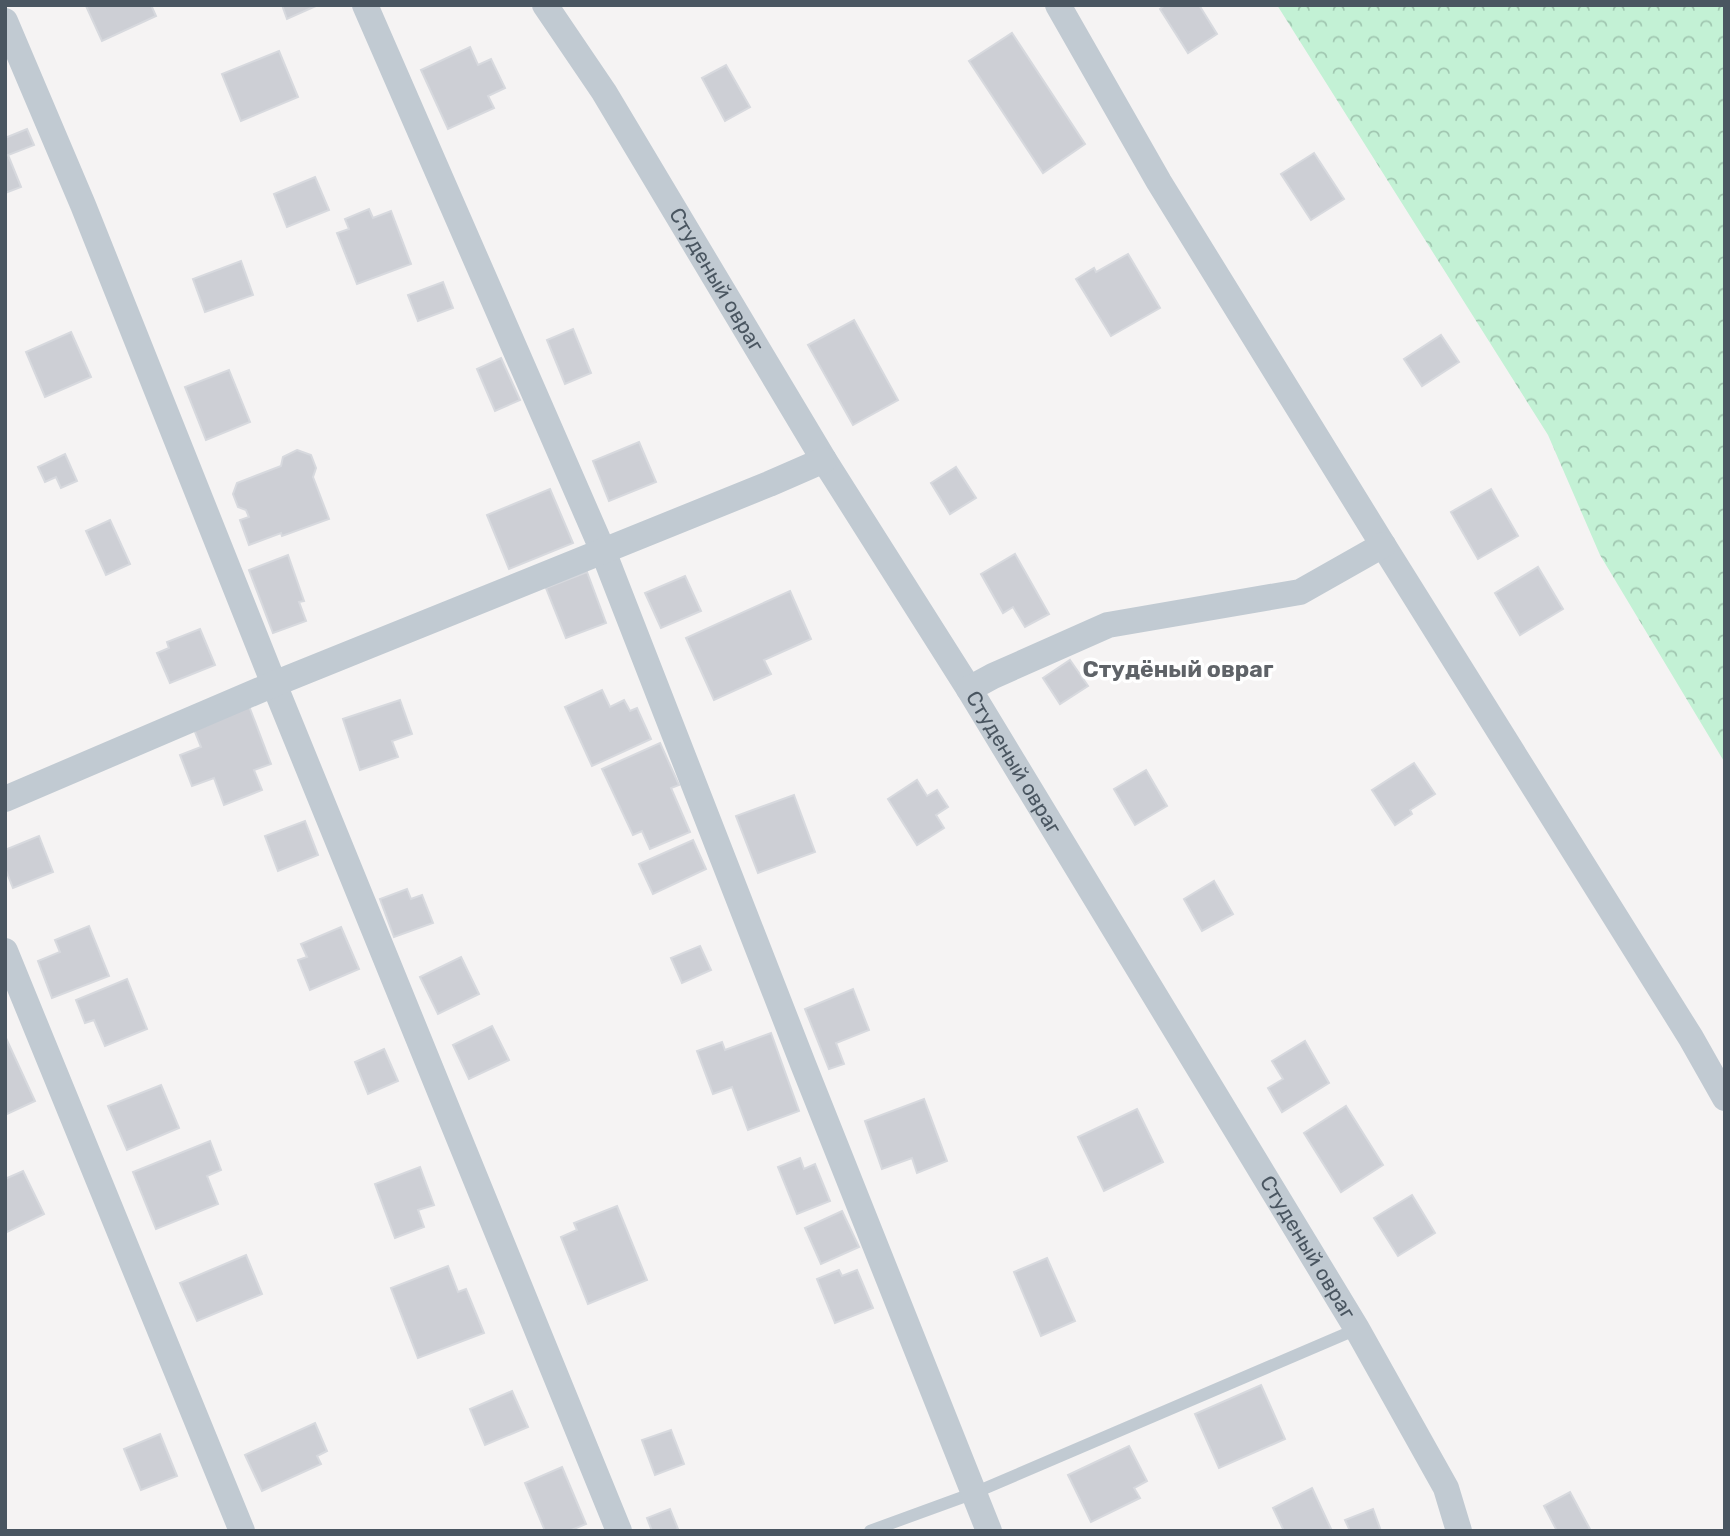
<svg xmlns="http://www.w3.org/2000/svg" width="1730" height="1536" viewBox="0 0 1730 1536" font-family="Rubik,sans-serif">
<style>
.forest{fill:url(#forest-crowns)}
.building{fill:#cdcfd5;stroke:#d7d9de;stroke-width:2}
.lines{fill:none;stroke-linecap:round;stroke-linejoin:round}
.service{stroke:#c1cad2;stroke-width:12}
.minor{stroke:#c1cad2;stroke-width:26}
.labels{text-anchor:middle;stroke-width:7;stroke-linejoin:round;paint-order:stroke}
.street-label{font-size:21px;fill:#4a5661;stroke:#fff}
.neighbourhood-label{font-size:23px;font-weight:bold;fill:#5f6368;stroke:#fff}
</style>
<defs>
<pattern id="forest-crowns" width="20" height="18" patternUnits="userSpaceOnUse" patternTransform="scale(1.75)"><rect width="20" height="18" fill="#c3f1d5"/><path d="M2 6a3 3 0 1 1 6 0M12 15a3 3 0 1 1 6 0" fill="none" stroke="#a0c6b0"/></pattern>
</defs>
<rect width="100%" height="100%" fill="#f5f3f3"/>
<!-- forest -->
<path class="forest" d="M1277 5H1725V763L1600 555 1548 435Z"/>
<!-- building -->
<g class="building">
<path d="M88 5H151L156 16 102 41 86 6Z"/>
<path d="M282 5H318L287 19Z"/>
<path d="M1165 5H1199L1217 34 1188 53 1160 9Z"/>
<path d="M1012 33 1085 144 1043 173 969 61Z"/>
<path d="M470 47 478 65 491 59 505 88 488 96 494 108 448 129 421 70Z"/>
<path d="M279 51 298 97 241 121 222 74Z"/>
<path d="M726 65 750 107 725 121 702 78Z"/>
<path d="M27 129 34 145 8 155 21 187 5 193V138Z"/>
<path d="M1314 153 1344 199 1311 220 1281 174Z"/>
<path d="M315 177 329 210 287 227 274 194Z"/>
<path d="M369 209 373 218 391 211 411 264 357 284 337 233 349 229 345 219Z"/>
<path d="M1128 254 1160 308 1111 336 1076 279 1094 268 1096 272Z"/>
<path d="M241 261 253 295 205 312 193 279Z"/>
<path d="M443 282 453 308 418 321 408 295Z"/>
<path d="M854 320 898 400 853 425 808 345Z"/>
<path d="M573 329 591 373 565 384 547 340Z"/>
<path d="M71 332 91 377 45 397 26 352Z"/>
<path d="M1441 335 1459 362 1422 386 1404 359Z"/>
<path d="M501 358 520 400 495 411 477 369Z"/>
<path d="M229 370 250 422 206 440 185 387Z"/>
<path d="M639 442 656 482 609 501 593 461Z"/>
<path d="M297 450 311 455 316 468 313 477 329 519 282 536 281 533 249 545 240 520 249 517 246 510 238 507 233 494 237 483 281 466 283 457Z"/>
<path d="M65 454 77 481 61 488 56 477 45 482 38 467Z"/>
<path d="M956 467 976 498 950 514 931 483Z"/>
<path d="M550 489 573 543 509 569 487 515Z"/>
<path d="M1491 489 1518 536 1478 559 1451 512Z"/>
<path d="M110 520 130 564 106 575 86 531Z"/>
<path d="M1015 554 1049 614 1025 627 1013 607 1003 613 981 574Z"/>
<path d="M288 555 304 601 299 602 306 621 273 633 249 570Z"/>
<path d="M1538 567 1563 609 1520 635 1495 593Z"/>
<path d="M587 572 606 623 566 638 546 588Z"/>
<path d="M685 576 701 611 661 628 645 593Z"/>
<path d="M790 591 811 639 764 660 771 674 714 700 686 638Z"/>
<path d="M200 629 215 665 170 683 157 653 169 648 167 642Z"/>
<path d="M1070 660 1088 686 1060 704 1043 678Z"/>
<path d="M602 690 610 707 624 700 630 711 637 708 651 739 592 766 565 707Z"/>
<path d="M400 700 412 734 392 741 398 757 360 770 343 719Z"/>
<path d="M249 706 271 764 254 770 262 790 224 805 214 778 192 786 180 755 201 747 193 727Z"/>
<path d="M660 743 679 785 671 788 690 832 650 849 642 831 633 835 602 769Z"/>
<path d="M1414 763 1435 794 1410 810 1412 814 1395 825 1372 790Z"/>
<path d="M1146 770 1167 806 1135 825 1114 789Z"/>
<path d="M917 780 927 796 937 790 948 807 936 815 944 828 917 845 888 799Z"/>
<path d="M794 795 815 852 758 873 736 816Z"/>
<path d="M305 821 318 855 278 871 265 836Z"/>
<path d="M39 836 53 872 13 888 5 868V850Z"/>
<path d="M693 840 706 869 653 894 639 864Z"/>
<path d="M1214 881 1233 914 1202 931 1184 899Z"/>
<path d="M407 889 411 899 422 895 433 923 394 937 380 899Z"/>
<path d="M89 926 109 976 52 998 38 961 60 952 55 940Z"/>
<path d="M341 927 359 969 310 990 298 960 307 957 301 944Z"/>
<path d="M700 946 711 970 682 983 671 958Z"/>
<path d="M461 957 479 994 438 1014 420 977Z"/>
<path d="M127 979 147 1029 105 1046 94 1020 85 1023 76 1000Z"/>
<path d="M853 989 869 1030 836 1043 844 1064 829 1069 805 1009Z"/>
<path d="M492 1026 509 1060 469 1079 453 1045Z"/>
<path d="M771 1033 799 1111 748 1130 732 1087 713 1094 697 1051 722 1042 725 1050Z"/>
<path d="M5 1036 35 1101 5 1115Z"/>
<path d="M1305 1041 1329 1083 1282 1112 1268 1088 1283 1079 1272 1061Z"/>
<path d="M384 1049 398 1081 368 1094 355 1062Z"/>
<path d="M161 1085 179 1128 127 1150 108 1106Z"/>
<path d="M924 1099 947 1161 917 1173 912 1158 882 1169 865 1121Z"/>
<path d="M1346 1106 1383 1165 1341 1192 1304 1133Z"/>
<path d="M1137 1109 1163 1162 1104 1191 1078 1137Z"/>
<path d="M210 1141 221 1170 207 1176 218 1204 156 1229 133 1172Z"/>
<path d="M800 1158 804 1169 815 1164 830 1201 797 1214 778 1167Z"/>
<path d="M420 1167 434 1205 418 1210 424 1227 395 1238 375 1184Z"/>
<path d="M23 1171 44 1214 5 1233V1179Z"/>
<path d="M1412 1195 1435 1233 1398 1256 1374 1218Z"/>
<path d="M617 1206 647 1280 588 1304 561 1237 577 1230 574 1223Z"/>
<path d="M842 1211 859 1247 821 1264 805 1228Z"/>
<path d="M246 1255 262 1294 197 1321 180 1283Z"/>
<path d="M1047 1258 1075 1321 1041 1336 1014 1272Z"/>
<path d="M448 1266 458 1292 466 1289 484 1333 418 1358 391 1288Z"/>
<path d="M839 1270 842 1276 857 1270 873 1308 835 1323 817 1279Z"/>
<path d="M1261 1385 1285 1439 1219 1468 1195 1414Z"/>
<path d="M512 1391 528 1427 485 1445 470 1409Z"/>
<path d="M315 1423 327 1451 317 1456 321 1464 262 1491 245 1455Z"/>
<path d="M671 1430 684 1464 655 1475 642 1440Z"/>
<path d="M160 1434 177 1476 141 1490 124 1449Z"/>
<path d="M1129 1446 1147 1481 1134 1488 1140 1498 1091 1522 1068 1475Z"/>
<path d="M562 1467 586 1524 569 1531H545L525 1483Z"/>
<path d="M1312 1488 1332 1531H1284L1273 1508Z"/>
<path d="M1570 1492 1591 1531H1557L1544 1506Z"/>
<path d="M670 1509 678 1529 674 1531H652L647 1518Z"/>
<path d="M1373 1509 1381 1531H1350L1345 1520Z"/>
</g>
<g class="lines">
<!-- service -->
<path class="service" d="M870 1531 974 1493 1357 1329"/>
<!-- minor -->
<g class="minor">
<path d="M365 5 603 551 803 1064 989 1531"/>
<path id="s1" d="M545 5 604 92 824 460 969 689 1357 1329 1446 1488 1459 1531"/>
<path d="M1058 5 1159 182 1383 545 1691 1038 1725 1098"/>
<path d="M5 21 83 205 274 684 619 1531"/>
<path d="M969 689 993 676 1108 625 1300 592 1383 545"/>
<path d="M5 799 274 684 769 484 824 460"/>
<path d="M5 951 242 1531"/>
</g>
</g>
<g class="labels">
<!-- street labels -->
<g class="street-label">
<text dy="7" stroke="none"><textPath href="#s1" startOffset="324">Студеный овраг</textPath></text>
<text dy="7" stroke="none"><textPath href="#s1" startOffset="891">Студеный овраг</textPath></text>
<text dy="7" stroke="none"><textPath href="#s1" startOffset="1458">Студеный овраг</textPath></text>
</g>
<!-- neighbourhood labels -->
<g class="neighbourhood-label">
<text x="1178" y="677">Студёный овраг</text>
</g>
</g>
<!-- border -->
<rect width="1730" height="1536" fill="none" stroke="#4a5661" stroke-width="14"/>
</svg>
